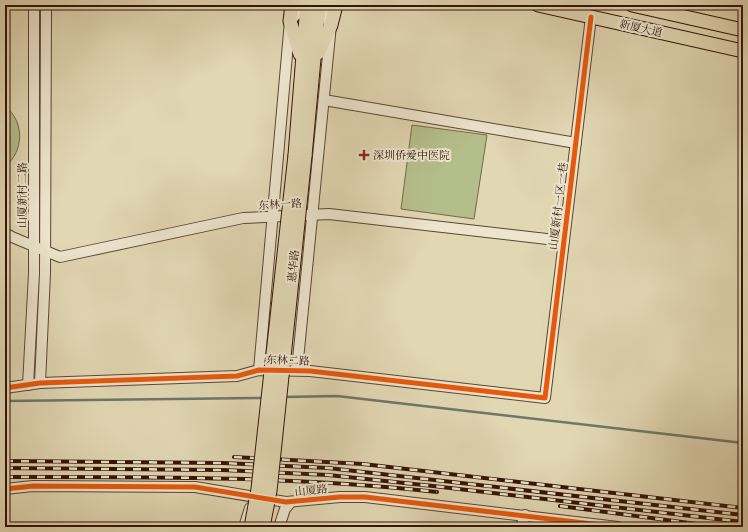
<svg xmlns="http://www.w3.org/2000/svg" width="748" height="532" viewBox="0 0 748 532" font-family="'Libre Caslon Text','Noto Serif SC',serif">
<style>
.green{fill:#b4be8b;stroke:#746849}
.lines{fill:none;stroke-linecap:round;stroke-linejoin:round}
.stream{stroke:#6d776a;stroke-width:2.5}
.minor-casing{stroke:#5e4432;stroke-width:12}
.major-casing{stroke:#331307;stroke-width:15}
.minor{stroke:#ece5ce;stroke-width:10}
.major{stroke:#e1d7b3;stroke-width:13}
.rail-casing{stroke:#331307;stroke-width:4}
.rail{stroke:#ece5ce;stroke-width:2.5;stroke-dasharray:8;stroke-linecap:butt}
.major-bridge-casing{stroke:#331307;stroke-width:15;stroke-linecap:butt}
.major-bridge{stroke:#e1d7b3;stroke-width:13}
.cycleway-casing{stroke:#ece5ce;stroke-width:8}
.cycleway{stroke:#e8590c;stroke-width:5}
.poi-dot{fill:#8f2418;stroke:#ece5ce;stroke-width:1.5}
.labels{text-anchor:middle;stroke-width:4;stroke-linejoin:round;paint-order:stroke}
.street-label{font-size:11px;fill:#331307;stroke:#ece5ce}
.poi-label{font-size:11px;fill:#331307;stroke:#ece5ce;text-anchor:start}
</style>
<rect width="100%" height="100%" fill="#e1d7b3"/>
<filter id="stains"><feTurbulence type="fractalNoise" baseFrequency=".005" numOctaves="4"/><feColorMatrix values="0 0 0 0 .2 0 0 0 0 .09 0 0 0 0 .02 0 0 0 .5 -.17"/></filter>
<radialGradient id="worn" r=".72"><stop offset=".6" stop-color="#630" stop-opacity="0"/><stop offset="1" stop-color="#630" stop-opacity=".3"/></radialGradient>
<!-- green -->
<g class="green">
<path d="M5 106C25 122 24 151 5 167V153L10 138 5 120Z"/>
<path d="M412 125 487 135 474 219 401 209Z"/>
</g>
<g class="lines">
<!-- stream -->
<g class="stream">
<path d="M283 397 337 396 743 443"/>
<path d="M5 401 264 398"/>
</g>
<!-- minor casing -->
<g class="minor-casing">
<g id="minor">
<path d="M324 100 576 143"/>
<path d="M5 233 12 237 60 257 243 218 329 214 564 241"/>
<path d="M259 370 290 21 305 5"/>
<path d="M297 370 331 25 319 6"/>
<path d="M40 383 45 273 46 5"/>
<path d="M28 385 34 273V5"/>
<path d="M5 388 40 383 237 376 259 370 310 371 545 398 591 17"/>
<path d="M5 489 33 486 195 487 286 502 340 497H365L618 527"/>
<path d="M244 527 250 508"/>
<path d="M279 527 285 509 291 502"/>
<path d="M521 527 525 515"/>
</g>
</g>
<!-- major casing -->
<g class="major-casing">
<g id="major">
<path d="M292 5 290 21 300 54"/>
<path d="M538 5 743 51"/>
<path d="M632 5 743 30"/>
<path d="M318 53 331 25 336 5"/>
<path d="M295 155 307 5"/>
<path d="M305 156 319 5"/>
</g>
</g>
<!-- minor -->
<use href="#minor" class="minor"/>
<!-- major -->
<use href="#major" class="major"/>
<!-- rail casing -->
<g class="rail-casing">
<g id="rail">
<path d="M234 457 363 464 743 508"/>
<path d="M5 461 223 463 328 468 743 515"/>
<path d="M5 468 222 470 328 475 433 486 743 522"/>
<path d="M5 477C149 477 293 476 437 492"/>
<path d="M560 506 720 527"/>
</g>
</g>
<!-- rail -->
<use href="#rail" class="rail"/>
<!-- major-bridge casing -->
<g class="major-bridge-casing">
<g id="major-bridge">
<path d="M251 527 258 489 295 155"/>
<path d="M263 527 270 491 305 156"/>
</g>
</g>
<!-- major-bridge -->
<use href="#major-bridge" class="major-bridge"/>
<!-- cycleway casing -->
<g class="cycleway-casing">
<g id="cycleway">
<path d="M5 388 40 383 237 376 259 370 310 371 545 398 591 17"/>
<path d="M5 489 33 486 195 487 286 502 340 497H365L618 527"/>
</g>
</g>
<!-- cycleway -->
<use href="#cycleway" class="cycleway"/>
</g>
<!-- markers -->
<path class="poi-dot" d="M362 149h4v4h4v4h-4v4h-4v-4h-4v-4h4z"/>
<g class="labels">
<!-- street labels -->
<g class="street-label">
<text transform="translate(641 28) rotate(13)" y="4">新厦大道</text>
<text transform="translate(22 195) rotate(-90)" y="4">山厦新村二路</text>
<text transform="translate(280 204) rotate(-3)" y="4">东林一路</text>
<text transform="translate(558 206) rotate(-83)" y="4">山厦新村一区一巷</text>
<text transform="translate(293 266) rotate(-84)" y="4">惠华路</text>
<text transform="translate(288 360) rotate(2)" y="4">东林二路</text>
<text transform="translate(311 490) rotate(-6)" y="4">山厦路</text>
</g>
<!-- poi labels -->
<g class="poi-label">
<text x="373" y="159">深圳侨爱中医院</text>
</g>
</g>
<!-- margin -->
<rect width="748" height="532" fill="none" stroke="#e1d7b3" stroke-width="20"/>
<rect x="6" y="6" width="736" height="520" fill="none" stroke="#331307" stroke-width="2"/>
<rect x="10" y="10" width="728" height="512" fill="none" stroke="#331307"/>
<rect width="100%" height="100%" filter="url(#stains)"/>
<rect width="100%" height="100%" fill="url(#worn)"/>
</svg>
